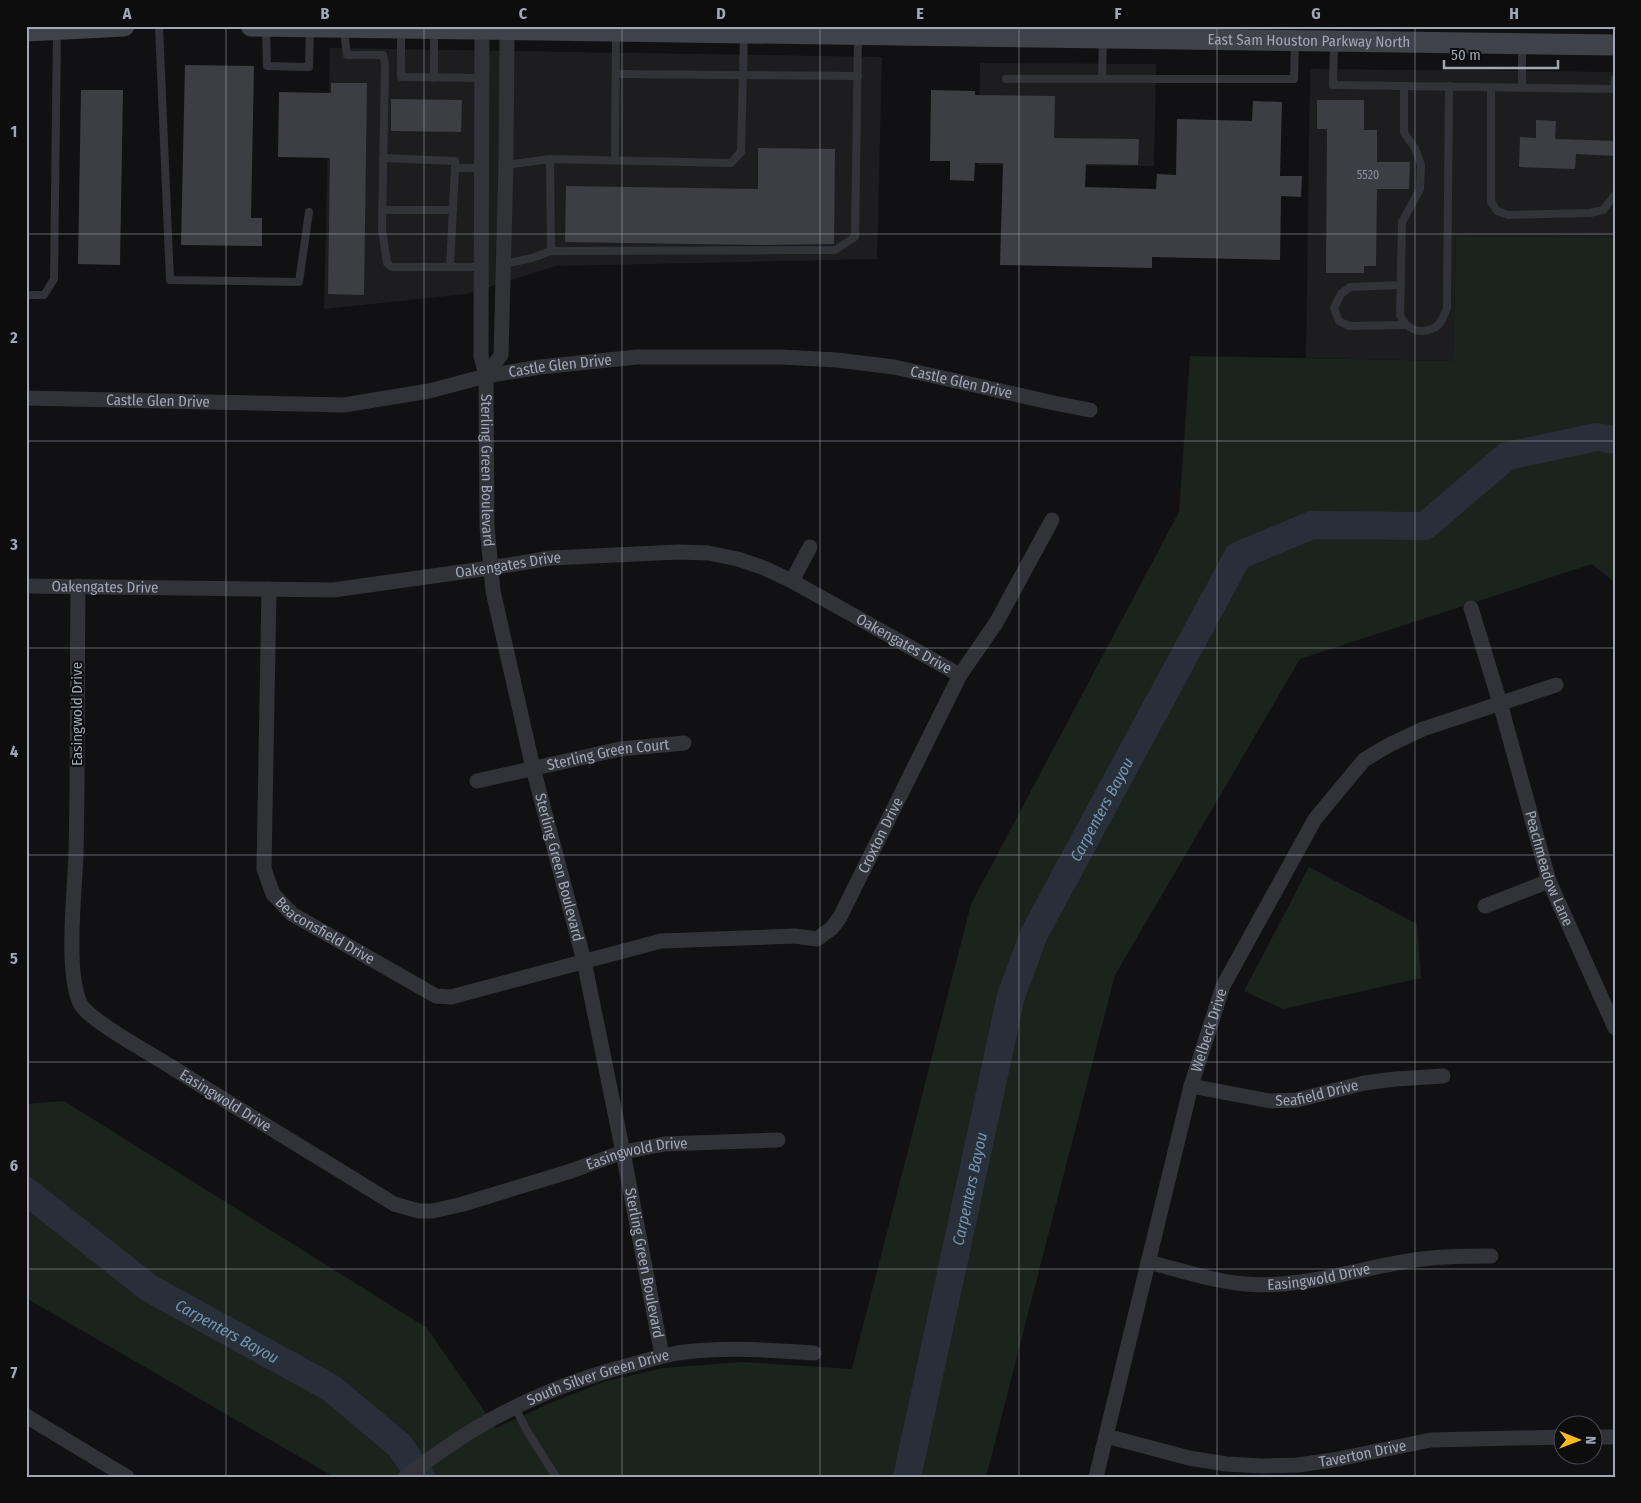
<svg xmlns="http://www.w3.org/2000/svg" width="1641" height="1503" viewBox="0 0 1641 1503" font-family="'Fira Sans Condensed',sans-serif">
<style>
.built{fill:#1d1d20}
.green{fill:#1b231d}
.lines{fill:none;stroke-linecap:round;stroke-linejoin:round}
.river{stroke:#273038;stroke-width:28}
.building{fill:#3d3e44}
.service{stroke:#323339;stroke-width:8}
.minor{stroke:#323339;stroke-width:15}
.secondary{stroke:#404249;stroke-width:21}
.grid{fill:none;stroke:#a1a7b6;stroke-width:1;stroke-opacity:0.55}
.labels{text-anchor:middle;stroke-width:4;stroke-linejoin:round;paint-order:stroke}
.number-label{font-size:12px;fill:#888d9a}
.street-label{font-size:15px;fill:#a1a7b6;stroke:#0d0d0e}
.water-label{font-size:16px;font-style:italic;fill:#7495b5;stroke:#0d0d0e}
.neatline{fill:none;stroke:#a1a7b6;stroke-width:2}
.grid-label{font-size:16px;text-anchor:middle;font-weight:bold;fill:#a1a7b6}
</style>
<rect width="100%" height="100%" fill="#111113"/>
<!-- built -->
<g class="built">
<path d="M330 48 882 57 877 259 556 266 467 294 324 309Z"/>
<path d="M980 63 1156 64 1154 166 979 165Z"/>
<path d="M1310 69 1615 72V238L1456 236 1453 361 1306 358Z"/>
</g>
<!-- green -->
<g class="green">
<path d="M1456 236 1615 238V583L1592 564 1300 659 1115 975 986 1477H331L329 1474 26 1298V1104L64 1101 427 1328 496 1428 548 1404 606 1381 663 1368 743 1362 852 1369 971 904 1179 512 1190 356 1453 361Z"/>
<path d="M1309 867 1417 924 1421 978 1283 1009 1244 991Z"/>
</g>
<g class="lines">
<!-- river -->
<g class="river">
<path id="s1" d="M26 1191 149 1288 331 1388 400 1446 421 1477"/>
<path id="s2" d="M907 1477 1011 996 1034 934 1238 556 1312 525 1425 526 1507 456 1597 437 1615 440"/>
</g>
</g>
<!-- building -->
<g class="building">
<path d="M185 65 254 66 251 218H262V246L181 245Z"/>
<path d="M331 83H367L364 295 328 294 330 158 278 157 279 92 331 93Z"/>
<path d="M81 90H123L120 265 78 264Z"/>
<path d="M931 90 975 91V95L1055 96 1054 138 1139 139 1138 165 1086 164 1085 187 1156 189 1157 174 1176 175 1177 119 1252 121 1253 101 1282 102 1280 176H1302L1301 197 1281 196 1280 260 1152 257V268L1000 265 1003 163H975L974 181 950 180V161H930Z"/>
<path d="M391 99 462 100 461 132 391 131Z"/>
<path d="M1317 100H1364V130H1377V162H1410L1409 189H1377L1376 266H1364V273H1326L1327 129H1317Z"/>
<path d="M1536 120 1556 121 1555 139 1615 141V156L1576 154 1575 169 1519 167 1520 137 1536 138Z"/>
<path d="M758 148 835 149 834 244 759 245 565 242 566 186 758 189Z"/>
</g>
<g class="lines">
<!-- service -->
<g class="service">
<path d="M159 26 170 280 299 282 309 212"/>
<path d="M266 29 267 66 309 67 310 28"/>
<path d="M344 30 347 55H383L385 64 382 229 387 263 392 267H481"/>
<path d="M401 30V77L482 78"/>
<path d="M434 30V78"/>
<path d="M1103 39 1102 79H1294L1295 43"/>
<path d="M1334 43 1333 85 1614 89 1615 79"/>
<path d="M616 74 858 76"/>
<path d="M1006 79H1102"/>
<path d="M1404 86V133L1415 148 1421 165 1420 189 1402 222 1400 315C1406 329 1419 335 1434 328 1441 325 1444 315 1447 308L1449 86"/>
<path d="M1491 87V202L1497 211 1508 215 1590 213 1603 210 1615 195"/>
<path d="M1522 88V45"/>
<path d="M383 158 455 161V168H482"/>
<path d="M550 159 551 251"/>
<path d="M615 160 616 32"/>
<path d="M506 165 550 159 731 163 741 152 744 34"/>
<path d="M382 210H453"/>
<path d="M504 264 532 258 551 251 835 250 855 237 858 37"/>
<path d="M450 267 455 168"/>
<path d="M1401 285 1350 287 1341 294 1334 308 1339 321 1349 326 1404 325"/>
<path d="M26 295H44L54 279 57 31"/>
<path d="M515 1407 527 1431 556 1477"/>
</g>
<!-- minor -->
<g class="minor">
<path id="s3" d="M482 31 481 356 486 376 487 526 493 591 533 768 584 961 623 1152 662 1355"/>
<path d="M486 376 501 355 506 165 507 31"/>
<path id="s4" d="M26 398 344 405 429 391 486 376 540 367 637 357H781L837 360 894 367 1054 403 1090 410"/>
<path d="M792 581 810 547"/>
<path id="s5" d="M26 586 333 590 490 568 551 558 679 552 708 553 738 559 764 568 792 581 960 675"/>
<path id="s6" d="M78 586C77 675 78 764 76 853 75 890 65 970 80 1003 89 1020 139 1047 157 1058 235 1107 315 1155 394 1204L419 1211H433L463 1204 571 1171 623 1152 665 1144 778 1140"/>
<path id="s7" d="M269 589 264 869 273 894 292 914 436 996 451 997 661 941 795 936 817 939 832 928 840 917 960 675 996 623 1052 520"/>
<path id="s8" d="M1471 608 1500 703 1549 881 1615 1028"/>
<path id="s9" d="M477 781 620 749 684 743"/>
<path d="M1485 906 1549 881"/>
<path id="s10" d="M1191 1086 1270 1101 1297 1100 1364 1083 1395 1079 1443 1076"/>
<path id="s11" d="M1148 1262C1180 1270 1212 1281 1245 1284 1303 1289 1358 1268 1415 1260 1440 1256 1466 1256 1491 1256"/>
<path d="M26 1416 127 1477"/>
<path id="s12" d="M1106 1436 1189 1458 1226 1464 1263 1466 1298 1465 1333 1460 1431 1440 1564 1437"/>
<path d="M1594 1437H1615"/>
<path id="s13" d="M405 1477C427 1461 450 1444 473 1430 523 1400 577 1378 634 1364 651 1359 667 1354 685 1352 728 1347 771 1350 814 1353"/>
<path id="s14" d="M1096 1477 1191 1086 1223 986 1315 819 1364 760 1389 745 1423 729 1556 685"/>
</g>
<!-- secondary -->
<g class="secondary">
<path id="s15" d="M251 26 1615 45"/>
<path d="M26 31 124 26"/>
</g>
</g>
<!-- grid -->
<path class="grid" d="M226 26V1477M424 26V1477M622 26V1477M820 26V1477M1019 26V1477M1217 26V1477M1415 26V1477M26 234H1615M26 441H1615M26 648H1615M26 855H1615M26 1062H1615M26 1269H1615"/>
<g class="labels">
<!-- number labels -->
<g class="number-label">
<text x="1368" y="179">5520</text>
</g>
<!-- street labels -->
<g class="street-label">
<text dy="5" stroke="none"><textPath href="#s15" startOffset="1058">East Sam Houston Parkway North</textPath></text>
<text dy="5" stroke="none"><textPath href="#s4" startOffset="538">Castle Glen Drive</textPath></text>
<text dy="5" stroke="none"><textPath href="#s4" startOffset="942">Castle Glen Drive</textPath></text>
<text dy="5" stroke="none"><textPath href="#s4" startOffset="132">Castle Glen Drive</textPath></text>
<text dy="5" stroke="none"><textPath href="#s3" startOffset="440">Sterling Green Boulevard</textPath></text>
<text dy="5" stroke="none"><textPath href="#s5" startOffset="484">Oakengates Drive</textPath></text>
<text dy="5" stroke="none"><textPath href="#s5" startOffset="79">Oakengates Drive</textPath></text>
<text dy="5" stroke="none"><textPath href="#s5" startOffset="902">Oakengates Drive</textPath></text>
<text transform="translate(77 714) rotate(-90)" y="5">Easingwold Drive</text>
<text dy="5" stroke="none"><textPath href="#s9" startOffset="134">Sterling Green Court</textPath></text>
<text dy="5" stroke="none"><textPath href="#s7" startOffset="1012">Croxton Drive</textPath></text>
<text dy="5" stroke="none"><textPath href="#s3" startOffset="845">Sterling Green Boulevard</textPath></text>
<text dy="5" stroke="none"><textPath href="#s8" startOffset="272">Peachmeadow Lane</textPath></text>
<text dy="5" stroke="none"><textPath href="#s7" startOffset="371">Beaconsfield Drive</textPath></text>
<text dy="5" stroke="none"><textPath href="#s14" startOffset="461">Welbeck Drive</textPath></text>
<text dy="5" stroke="none"><textPath href="#s10" startOffset="128">Seafield Drive</textPath></text>
<text dy="5" stroke="none"><textPath href="#s6" startOffset="594">Easingwold Drive</textPath></text>
<text dy="5" stroke="none"><textPath href="#s6" startOffset="1044">Easingwold Drive</textPath></text>
<text dy="5" stroke="none"><textPath href="#s3" startOffset="1250">Sterling Green Boulevard</textPath></text>
<text dy="5" stroke="none"><textPath href="#s11" startOffset="174">Easingwold Drive</textPath></text>
<text dy="5" stroke="none"><textPath href="#s13" startOffset="219">South Silver Green Drive</textPath></text>
<text dy="5" stroke="none"><textPath href="#s12" startOffset="261">Taverton Drive</textPath></text>
</g>
<!-- water labels -->
<g class="water-label">
<text dy="6" stroke="none"><textPath href="#s2" startOffset="700">Carpenters Bayou</textPath></text>
<text dy="6" stroke="none"><textPath href="#s2" startOffset="295">Carpenters Bayou</textPath></text>
<text dy="6" stroke="none"><textPath href="#s1" startOffset="246">Carpenters Bayou</textPath></text>
</g>
</g>
<!-- border -->
<rect width="1641" height="1503" fill="none" stroke="#0d0d0e" stroke-width="55"/>
<!-- north arrow -->
<g transform="translate(1578 1440) rotate(91)"><circle r="24" fill="#0d0d0e" stroke="#484b51"/>
<path d="M0-4L9 19L0 12L-9 19Z" fill="#ffb91e"/>
<text y="-8" font-size="14" font-weight="bold" text-anchor="middle" fill="#a1a7b6">N</text>
</g>
<!-- scale -->
<path d="M1444 60v8h114v-8" fill="none" stroke="#a1a7b6" stroke-width="2.5"/>
<text x="1451" y="60" font-size="15" fill="#a1a7b6" stroke="#0d0d0e" stroke-width="4" paint-order="stroke">50 m</text>
<rect x="28" y="28" width="1586" height="1448" class="neatline"/>
<g class="grid-label">
<text x="127" y="19">A</text>
<text x="325" y="19">B</text>
<text x="523" y="19">C</text>
<text x="721" y="19">D</text>
<text x="920" y="19">E</text>
<text x="1118" y="19">F</text>
<text x="1316" y="19">G</text>
<text x="1514" y="19">H</text>
<text x="14" y="137">1</text>
<text x="14" y="343">2</text>
<text x="14" y="550">3</text>
<text x="14" y="757">4</text>
<text x="14" y="964">5</text>
<text x="14" y="1171">6</text>
<text x="14" y="1378">7</text>
</g>
</svg>
